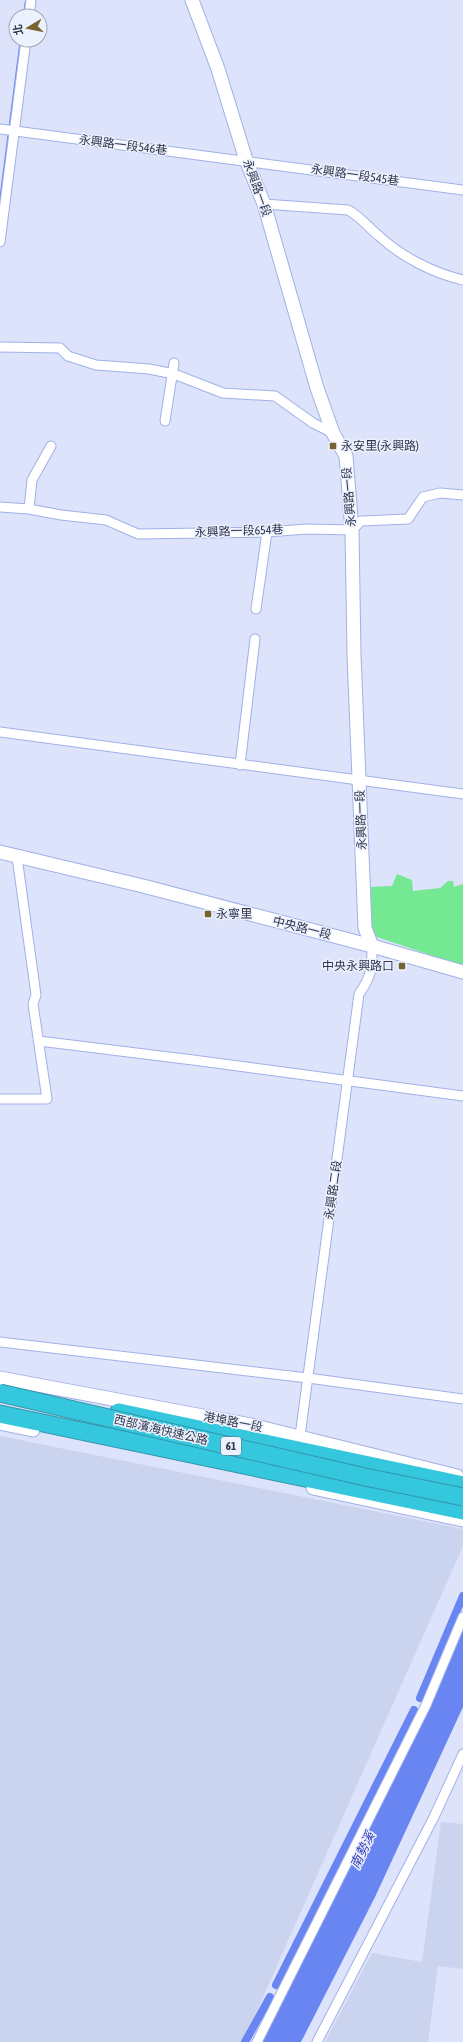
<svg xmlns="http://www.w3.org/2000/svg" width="463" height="2042" viewBox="0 0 463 2042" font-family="'Asap Condensed','Noto Sans TC',sans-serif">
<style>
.built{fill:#cbd4ee}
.green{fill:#75e894}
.water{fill:#6985f2}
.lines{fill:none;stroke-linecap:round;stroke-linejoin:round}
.stream{stroke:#6985f2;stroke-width:2.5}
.canal{stroke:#6985f2;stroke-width:8}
.street-casing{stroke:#a0b1e8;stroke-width:11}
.secondary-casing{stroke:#a0b1e8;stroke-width:15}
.highway-casing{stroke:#3395ab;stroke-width:19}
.street{stroke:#fff;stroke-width:9}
.secondary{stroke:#fff;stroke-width:13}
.highway{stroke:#35c7de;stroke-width:17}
.highway-bridge-casing{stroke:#3395ab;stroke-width:19;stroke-linecap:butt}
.highway-bridge{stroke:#35c7de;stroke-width:17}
.poi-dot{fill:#756332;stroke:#edf1fd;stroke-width:1.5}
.labels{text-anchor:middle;stroke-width:3;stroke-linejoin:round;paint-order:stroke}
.shield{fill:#edf1fd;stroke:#686f82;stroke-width:1}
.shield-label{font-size:11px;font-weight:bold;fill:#2f374d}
.street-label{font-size:12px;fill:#2f374d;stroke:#edf1fd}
.poi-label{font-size:12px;fill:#2f374d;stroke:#edf1fd;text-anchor:start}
.water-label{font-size:13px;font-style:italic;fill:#2c39b7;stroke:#edf1fd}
</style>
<rect width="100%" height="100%" fill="#dce3fa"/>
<!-- built -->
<g class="built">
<path d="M0 1436 463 1529V1546L243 2042H0Z"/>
<path d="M441 1822 463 1824V1969L438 1966 428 2042H325L372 1953 422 1962Z"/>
</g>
<!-- green -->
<path class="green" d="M397 874 412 880 413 891 440 888 448 881H453L454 887 463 884V966L371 935V887L392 886Z"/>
<!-- water -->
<path class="water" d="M463 1625V1707L375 1897 301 2042H256Z"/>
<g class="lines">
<!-- stream -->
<g class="stream">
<path d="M24 16 26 2"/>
<path d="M0 203 21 40"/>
</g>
<!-- canal -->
<g class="canal">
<path d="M420 1698 463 1596"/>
<path d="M276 1985 414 1710"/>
<path d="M245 2042 270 1997"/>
</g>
<!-- street casing -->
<g class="street-casing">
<g id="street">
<path d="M29 16 31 0"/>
<path d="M0 129 463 190"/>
<path d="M264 204 348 210C361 217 368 227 379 236 402 257 433 273 463 280"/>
<path d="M0 242 26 40"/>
<path d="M0 347 60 348 68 356 96 365 149 369 174 374 223 393 275 396 313 423 333 433"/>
<path d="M165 421 174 363"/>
<path d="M0 507 29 509 61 515 106 520 138 534 267 532 307 529 352 530 361 521 408 519 423 497 440 493 463 495"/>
<path d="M29 509 32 480 51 446"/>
<path d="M256 609 267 532"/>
<path d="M0 732 463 794"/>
<path d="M240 765 255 639"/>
<path d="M39 1041 193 1060 463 1096"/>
<path d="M0 1099H47L33 1004 36 995 17 857"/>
<path d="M0 1342 308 1378 463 1399"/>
<path d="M300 1436 359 994C372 976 372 967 372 946"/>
<path d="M257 2042 426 1705 463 1617"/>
<path d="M317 2042 434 1817 463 1754"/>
</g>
</g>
<!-- secondary casing -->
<g class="secondary-casing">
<g id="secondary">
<path d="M192 0 218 69 246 160 264 204 317 388 333 433 346 456 352 530 354 655 365 928 372 946"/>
<path d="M0 852 143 886 372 946 463 972"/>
<path d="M0 1378 251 1425 457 1476"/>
<path d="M0 1423 33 1430"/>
<path d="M313 1488 463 1520"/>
</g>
</g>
<!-- highway casing -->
<g class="highway-casing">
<g id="highway">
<path d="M119 1412 463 1485"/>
<path d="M0 1414 463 1511"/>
</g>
</g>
<!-- street -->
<use href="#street" class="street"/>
<!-- secondary -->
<use href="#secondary" class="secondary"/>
<!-- highway -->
<use href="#highway" class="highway"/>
<!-- highway-bridge casing -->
<g class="highway-bridge-casing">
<path id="highway-bridge" d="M0 1393 365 1477 463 1497"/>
</g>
<!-- highway-bridge -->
<use href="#highway-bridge" class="highway-bridge"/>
</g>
<!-- markers -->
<g class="poi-dot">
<rect x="329" y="442" width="8" height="8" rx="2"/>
<rect x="204" y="910" width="8" height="8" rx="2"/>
<rect x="398" y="962" width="8" height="8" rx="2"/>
</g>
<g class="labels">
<!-- shield labels -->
<rect class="shield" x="221" y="1437" width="20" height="18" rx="3"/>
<g class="shield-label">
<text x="231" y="1450">61</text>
</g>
<!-- street labels -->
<g class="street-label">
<text transform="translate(123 145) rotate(7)" y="4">永興路一段546巷</text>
<text transform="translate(355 175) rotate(8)" y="4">永興路一段545巷</text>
<text transform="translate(257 188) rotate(70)" y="4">永興路一段</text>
<text transform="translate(349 497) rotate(-95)" y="4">永興路一段</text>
<text transform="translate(239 531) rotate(-2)" y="4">永興路一段654巷</text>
<text transform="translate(361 820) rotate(-92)" y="4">永興路一段</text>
<text transform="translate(302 928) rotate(14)" y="4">中央路一段</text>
<text transform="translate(333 1190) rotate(-82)" y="4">永興路二段</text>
<text transform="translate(233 1422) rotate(11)" y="4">港埠路一段</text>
<text transform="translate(161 1430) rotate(13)" y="4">西部濱海快速公路</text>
</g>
<!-- poi labels -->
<g class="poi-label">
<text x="341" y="450">永安里(永興路)</text>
<text x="216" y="918">永寧里</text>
<text x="394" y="970" text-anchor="end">中央永興路口</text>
</g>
<!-- water labels -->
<g class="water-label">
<text transform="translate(362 1850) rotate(-64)" y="5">南勢溪</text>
</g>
</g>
<!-- north arrow -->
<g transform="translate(28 28) rotate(260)"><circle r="19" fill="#edf1fd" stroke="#a1a7b7"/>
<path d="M0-3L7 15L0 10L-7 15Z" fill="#756332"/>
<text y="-6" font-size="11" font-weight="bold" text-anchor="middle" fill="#2f374d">北</text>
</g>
</svg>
